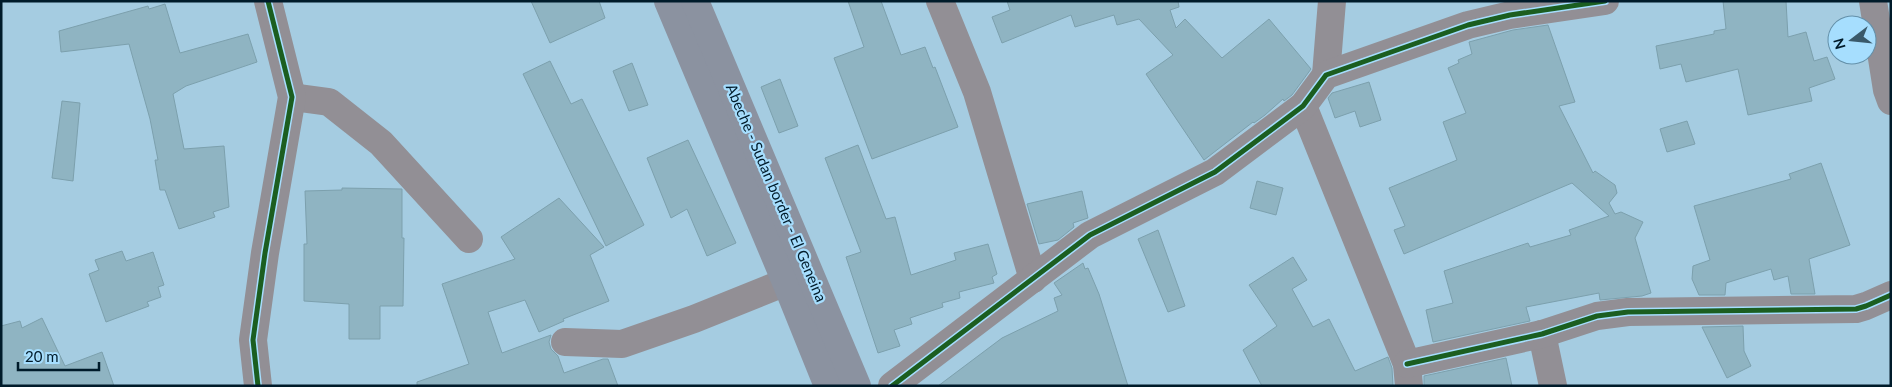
<svg xmlns="http://www.w3.org/2000/svg" width="1892" height="387" viewBox="0 0 1892 387" font-family="Lato,sans-serif">
<style>
.building{fill:#8fb4c2;stroke:#7ca0ad}
.lines{fill:none;stroke-linecap:round;stroke-linejoin:round}
.minor{stroke:#928f95;stroke-width:28}
.trunk{stroke:#8b92a0;stroke-width:28}
.cycleway-casing{stroke:#a6defe;stroke-width:8}
.cycleway{stroke:#1b5e20;stroke-width:5}
.labels{text-anchor:middle;stroke-width:4.5;stroke-linejoin:round;paint-order:stroke}
.street-label{font-size:15px;fill:#001b2a;stroke:#a6defe}
</style>
<rect width="100%" height="100%" fill="#a5cce1"/>
<!-- building -->
<g class="building">
<path d="M531 1H599L605 18 550 43Z"/>
<path d="M848 1H881L901 55 925 47 933 68 935 67 958 127 872 159 834 58 864 47Z"/>
<path d="M1007 1H1178L1179 7 1170 10 1176 28 1185 19 1222 58 1269 19 1311 69 1292 95 1284 101 1283 99 1265 115 1254 123 1253 122 1204 160 1146 74 1173 55 1139 19 1117 25 1114 15 1075 27 1071 15 1002 43 992 17 1010 10Z"/>
<path d="M1723 1H1786L1788 37 1806 32 1814 61 1827 57 1835 79 1809 88 1812 101 1748 115 1738 69 1686 82 1681 64 1660 69 1656 46 1714 34V31L1726 29Z"/>
<path d="M165 4 180 53 248 34 257 62 186 86 173 94 184 149 224 146 229 207 213 212 215 217 179 229 165 190H160L155 160H158L150 119 129 44 61 52 59 31 148 6 149 9Z"/>
<path d="M1548 25 1575 102 1559 106 1593 173 1595 171 1615 185 1617 193 1609 203 1615 214 1621 212 1643 222 1635 238 1651 293 1642 296 1600 300 1599 293 1526 307 1530 321 1433 342 1426 310 1453 303 1444 271 1528 243 1530 247 1571 235 1569 230 1609 216 1572 183 1404 254 1394 230 1405 226 1389 188 1457 160 1443 122 1466 113 1448 68 1459 63 1458 60 1472 54 1469 42 1513 30Z"/>
<path d="M550 61 571 104 582 99 644 225 606 246 523 74Z"/>
<path d="M632 63 648 105 629 111 613 71Z"/>
<path d="M780 79 798 126 779 133 761 87Z"/>
<path d="M1369 82 1381 120 1360 127 1355 111 1335 118 1328 98 1332 93Z"/>
<path d="M62 101 80 103 73 181 52 178Z"/>
<path d="M1687 121 1695 144 1667 152 1660 129Z"/>
<path d="M688 140 736 243 707 256 687 209 671 218 647 158Z"/>
<path d="M858 145 886 219 895 217 911 275 956 260 954 253 988 244 997 274 992 277 994 283 959 292 960 298 942 303 943 307 910 318 912 324 894 330 900 346 878 353 846 257 861 252 825 158Z"/>
<path d="M1821 163 1850 245 1809 259 1815 294H1791L1788 276 1774 280 1771 269 1726 283 1725 295H1699L1692 279 1693 266 1710 260 1694 206 1791 179 1789 174Z"/>
<path d="M1257 181 1283 188 1276 215 1250 208Z"/>
<path d="M342 188 402 189V238H404L403 306H380V339H349V304L304 301V244H307L305 191 342 190Z"/>
<path d="M1082 191 1088 218 1073 223 1074 227 1058 240 1039 244 1027 204Z"/>
<path d="M559 198 604 247 590 255 609 301 563 319 564 321 539 332 525 300 488 312 502 353 551 335 549 342 551 349 558 356 564 373 603 359H608L618 386H417V382L469 364 442 284 515 259 501 237Z"/>
<path d="M1158 230 1185 306 1168 312 1138 239Z"/>
<path d="M122 251 126 261 153 252 164 285 158 287 161 297 147 302 149 306 106 322 89 274 99 270 95 260Z"/>
<path d="M1293 257 1307 280 1292 289 1313 327 1329 319 1355 371 1388 357 1392 368 1393 386H1262L1243 350 1277 326 1249 285Z"/>
<path d="M1083 263 1085 269 1088 268 1099 294 1128 386H938L1002 338 1058 311 1054 298 1062 295 1054 283Z"/>
<path d="M42 318 65 366 102 352 114 386H1V326L20 321 22 328Z"/>
<path d="M1743 326 1744 351 1751 366 1727 378 1702 327Z"/>
<path d="M1506 358 1512 386H1424V376Z"/>
</g>
<g class="lines">
<!-- minor -->
<g class="minor">
<path d="M940 1 977 92 1033 279"/>
<path d="M1873 1 1887 90 1891 101"/>
<path d="M1326 75 1332 1"/>
<path d="M292 97 329 102 381 143 469 239"/>
<path d="M1303 106 1407 364 1409 386"/>
<path d="M1542 334 1553 386"/>
<path d="M565 342 622 344 694 319 786 282"/>
<path d="M1407 364 1542 334 1597 316 1628 312 1856 309 1866 306 1891 295"/>
<path d="M258 386 253 340 265 253 292 97 268 1"/>
<path d="M892 386 1090 235 1215 172 1303 106 1326 75 1468 25 1510 15 1605 1"/>
</g>
<!-- trunk -->
<g class="trunk">
<path d="M668 1 786 282 828 386"/>
<path d="M695 1 857 386"/>
</g>
<!-- cycleway casing -->
<g class="cycleway-casing">
<g id="cycleway">
<path d="M1407 364 1542 334 1597 316 1628 312 1856 309 1866 306 1891 295"/>
<path d="M258 386 253 340 265 253 292 97 268 1"/>
<path d="M892 386 1090 235 1215 172 1303 106 1326 75 1468 25 1510 15 1605 1"/>
</g>
</g>
<!-- cycleway -->
<use href="#cycleway" class="cycleway"/>
</g>
<g class="labels">
<!-- street labels -->
<g class="street-label">
<text transform="translate(776 193) rotate(67)" y="5">Abeche - Sudan border - El Geneina</text>
</g>
</g>
<!-- border -->
<rect width="1892" height="387" fill="none" stroke="#001b2a" stroke-width="5"/>
<!-- north arrow -->
<g transform="translate(1852 40) rotate(254)"><circle r="24" fill="#a6defe" stroke="#6490a9"/>
<path d="M0-4L9 19L0 12L-9 19Z" fill="#3a596a"/>
<text y="-8" font-size="14" font-weight="bold" text-anchor="middle" fill="#001b2a">N</text>
</g>
<!-- scale -->
<path d="M18 362v8h81v-8" fill="none" stroke="#001b2a" stroke-width="2.5"/>
<text x="25" y="362" font-size="15" fill="#001b2a" stroke="#a6defe" stroke-width="4" paint-order="stroke">20 m</text>
</svg>
